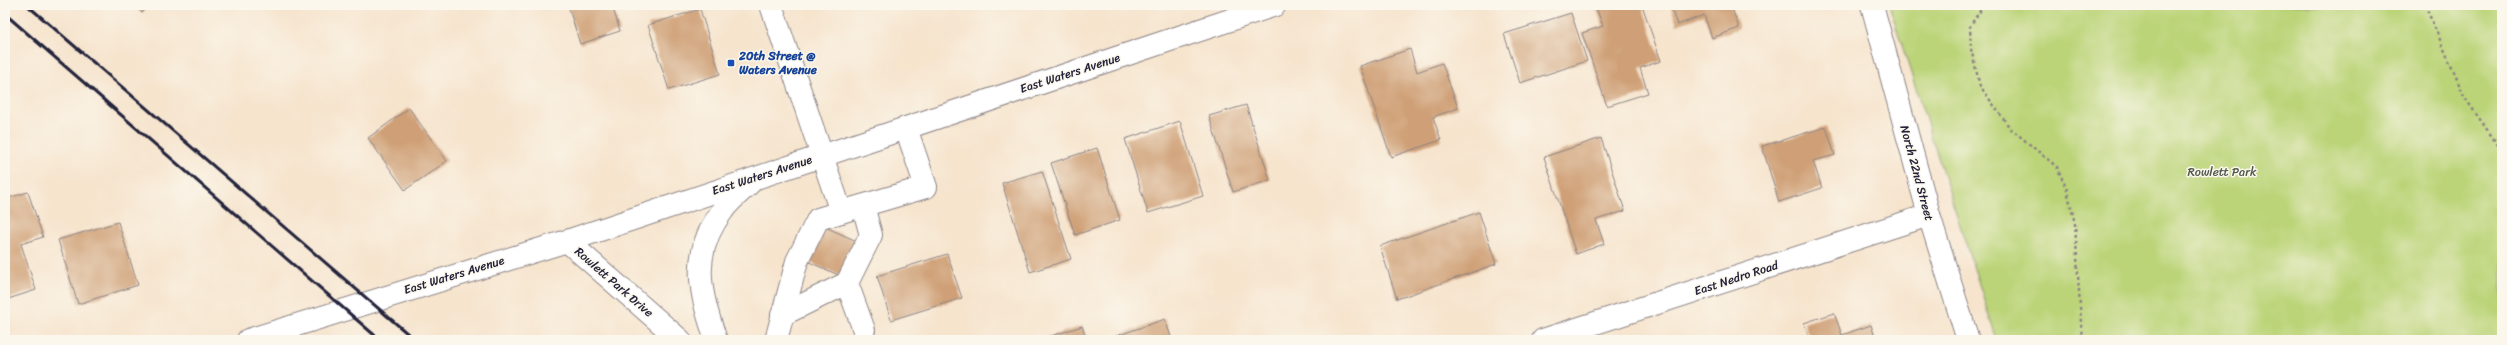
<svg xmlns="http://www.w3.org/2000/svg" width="2507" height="345" viewBox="0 0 2507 345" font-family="Sriracha,sans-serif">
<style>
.green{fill:#bbd478;stroke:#6e7b5a}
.building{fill:#cfa077}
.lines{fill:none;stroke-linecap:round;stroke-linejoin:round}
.minor-casing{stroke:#8c8384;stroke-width:24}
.path{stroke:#8c8384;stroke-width:2.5;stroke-dasharray:3 3;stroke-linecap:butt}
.minor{stroke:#fff;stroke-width:22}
.rail{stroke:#22223b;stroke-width:3}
.transit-dot{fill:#1a4fb4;stroke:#fbf7ec;stroke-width:1.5}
.labels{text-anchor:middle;stroke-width:3;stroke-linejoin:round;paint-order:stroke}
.transit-label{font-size:12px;font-weight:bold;fill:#164399;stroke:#fbf7ec;text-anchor:start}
.street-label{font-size:12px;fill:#22223b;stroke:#fbf7ec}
.park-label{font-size:12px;fill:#50574d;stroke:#fbf7ec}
</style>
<rect width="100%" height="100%" fill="#fbf7ec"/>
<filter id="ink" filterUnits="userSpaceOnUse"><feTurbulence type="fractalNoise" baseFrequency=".025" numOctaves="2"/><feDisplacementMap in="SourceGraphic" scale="8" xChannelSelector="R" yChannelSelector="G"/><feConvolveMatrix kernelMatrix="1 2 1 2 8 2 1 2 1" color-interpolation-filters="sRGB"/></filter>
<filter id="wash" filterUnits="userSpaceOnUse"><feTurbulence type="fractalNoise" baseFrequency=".012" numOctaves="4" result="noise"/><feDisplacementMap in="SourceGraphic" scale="16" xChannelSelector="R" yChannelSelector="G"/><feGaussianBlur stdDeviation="0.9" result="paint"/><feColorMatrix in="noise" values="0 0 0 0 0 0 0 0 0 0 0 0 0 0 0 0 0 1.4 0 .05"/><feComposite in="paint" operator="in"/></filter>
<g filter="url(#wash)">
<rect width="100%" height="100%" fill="#f6e4cd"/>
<!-- green -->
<path class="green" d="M1889 5H2502V340H1997Z"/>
<g id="blocks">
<!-- building -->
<g class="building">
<path d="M134 5H150L142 13Z"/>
<path d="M568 5H612L620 31 580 44Z"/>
<path d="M1595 5H1642L1661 61 1640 68 1648 93 1607 106 1582 33 1603 26Z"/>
<path d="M1670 5H1731L1739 28 1712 38 1704 15 1677 25Z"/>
<path d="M700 9 720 74 669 90 648 25Z"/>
<path d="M1571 13 1587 61 1520 83 1504 34Z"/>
<path d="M1410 49 1417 72 1442 63 1458 108 1433 117 1441 140 1391 157 1360 66Z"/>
<path d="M1246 105 1270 180 1233 192 1209 116Z"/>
<path d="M409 108 447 161 405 190 368 138Z"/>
<path d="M1180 121 1203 196 1148 213 1125 139Z"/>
<path d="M1826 127 1835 155 1813 161 1822 188 1779 202 1762 146Z"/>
<path d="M1601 138 1625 211 1596 220 1604 244 1576 254 1544 157Z"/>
<path d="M1097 148 1120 220 1075 235 1051 163Z"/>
<path d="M1042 171 1071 259 1030 272 1002 183Z"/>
<path d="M28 192 43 237 21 244 36 290 5 300V199Z"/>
<path d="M1479 212 1496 264 1397 299 1380 246Z"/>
<path d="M118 222 138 285 78 304 58 240Z"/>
<path d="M823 226 859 242 843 277 807 261Z"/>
<path d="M947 254 962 298 891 320 877 276Z"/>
<path d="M1834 313 1842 335 1871 325 1876 340H1810L1804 323Z"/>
<path d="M1165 319 1172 340H1105Z"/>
<path d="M1082 326 1087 340H1039Z"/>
</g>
</g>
</g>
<g filter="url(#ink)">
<use href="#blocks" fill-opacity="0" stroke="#8c8384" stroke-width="1"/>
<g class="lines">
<!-- minor casing -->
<g class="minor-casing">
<g id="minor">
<path d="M771 5 841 212 926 187 906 128"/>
<path d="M1872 5 1929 215 1968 340"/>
<path d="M567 241 680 340"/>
<path d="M847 283 864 330"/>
<path d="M782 315 847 283 871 235 863 206"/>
<path d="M248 340 567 241 1275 5"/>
<path d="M716 340C700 293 689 254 723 210 730 200 742 191 751 182"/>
<path d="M776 340 797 261 818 219 841 212"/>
<path d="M1543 340 1929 215"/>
</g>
</g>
<!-- path -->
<g class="path">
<path d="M1984 5 1970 26 1971 49 1980 86 2010 128 2057 167 2067 190 2075 224 2082 340"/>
<path d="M2425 5 2465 98 2502 151"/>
</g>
<!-- minor -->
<use href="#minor" class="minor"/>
<!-- rail -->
<g class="rail">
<path d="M27 5 415 340"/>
<path d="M5 14 380 340"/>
</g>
</g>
</g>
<!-- markers -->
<rect class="transit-dot" x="727" y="59" width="8" height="8" rx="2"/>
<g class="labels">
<!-- transit labels -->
<g class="transit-label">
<text x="739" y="60">20th Street @<tspan x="739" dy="14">Waters Avenue</tspan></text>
</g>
<!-- street labels -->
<g class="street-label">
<text transform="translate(1070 73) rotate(-18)" y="4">East Waters Avenue</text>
<text transform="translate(1917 173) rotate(75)" y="4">North 22nd Street</text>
<text transform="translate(762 175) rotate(-18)" y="4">East Waters Avenue</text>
<text transform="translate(454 275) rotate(-17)" y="4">East Waters Avenue</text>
<text transform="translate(1736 278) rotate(-18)" y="4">East Nedro Road</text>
<text transform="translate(614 282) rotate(41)" y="4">Rowlett Park Drive</text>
</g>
<!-- park labels -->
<g class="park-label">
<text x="2222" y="176">Rowlett Park</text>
</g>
</g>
<!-- margin -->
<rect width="2507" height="345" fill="none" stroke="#fbf7ec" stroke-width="20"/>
</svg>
